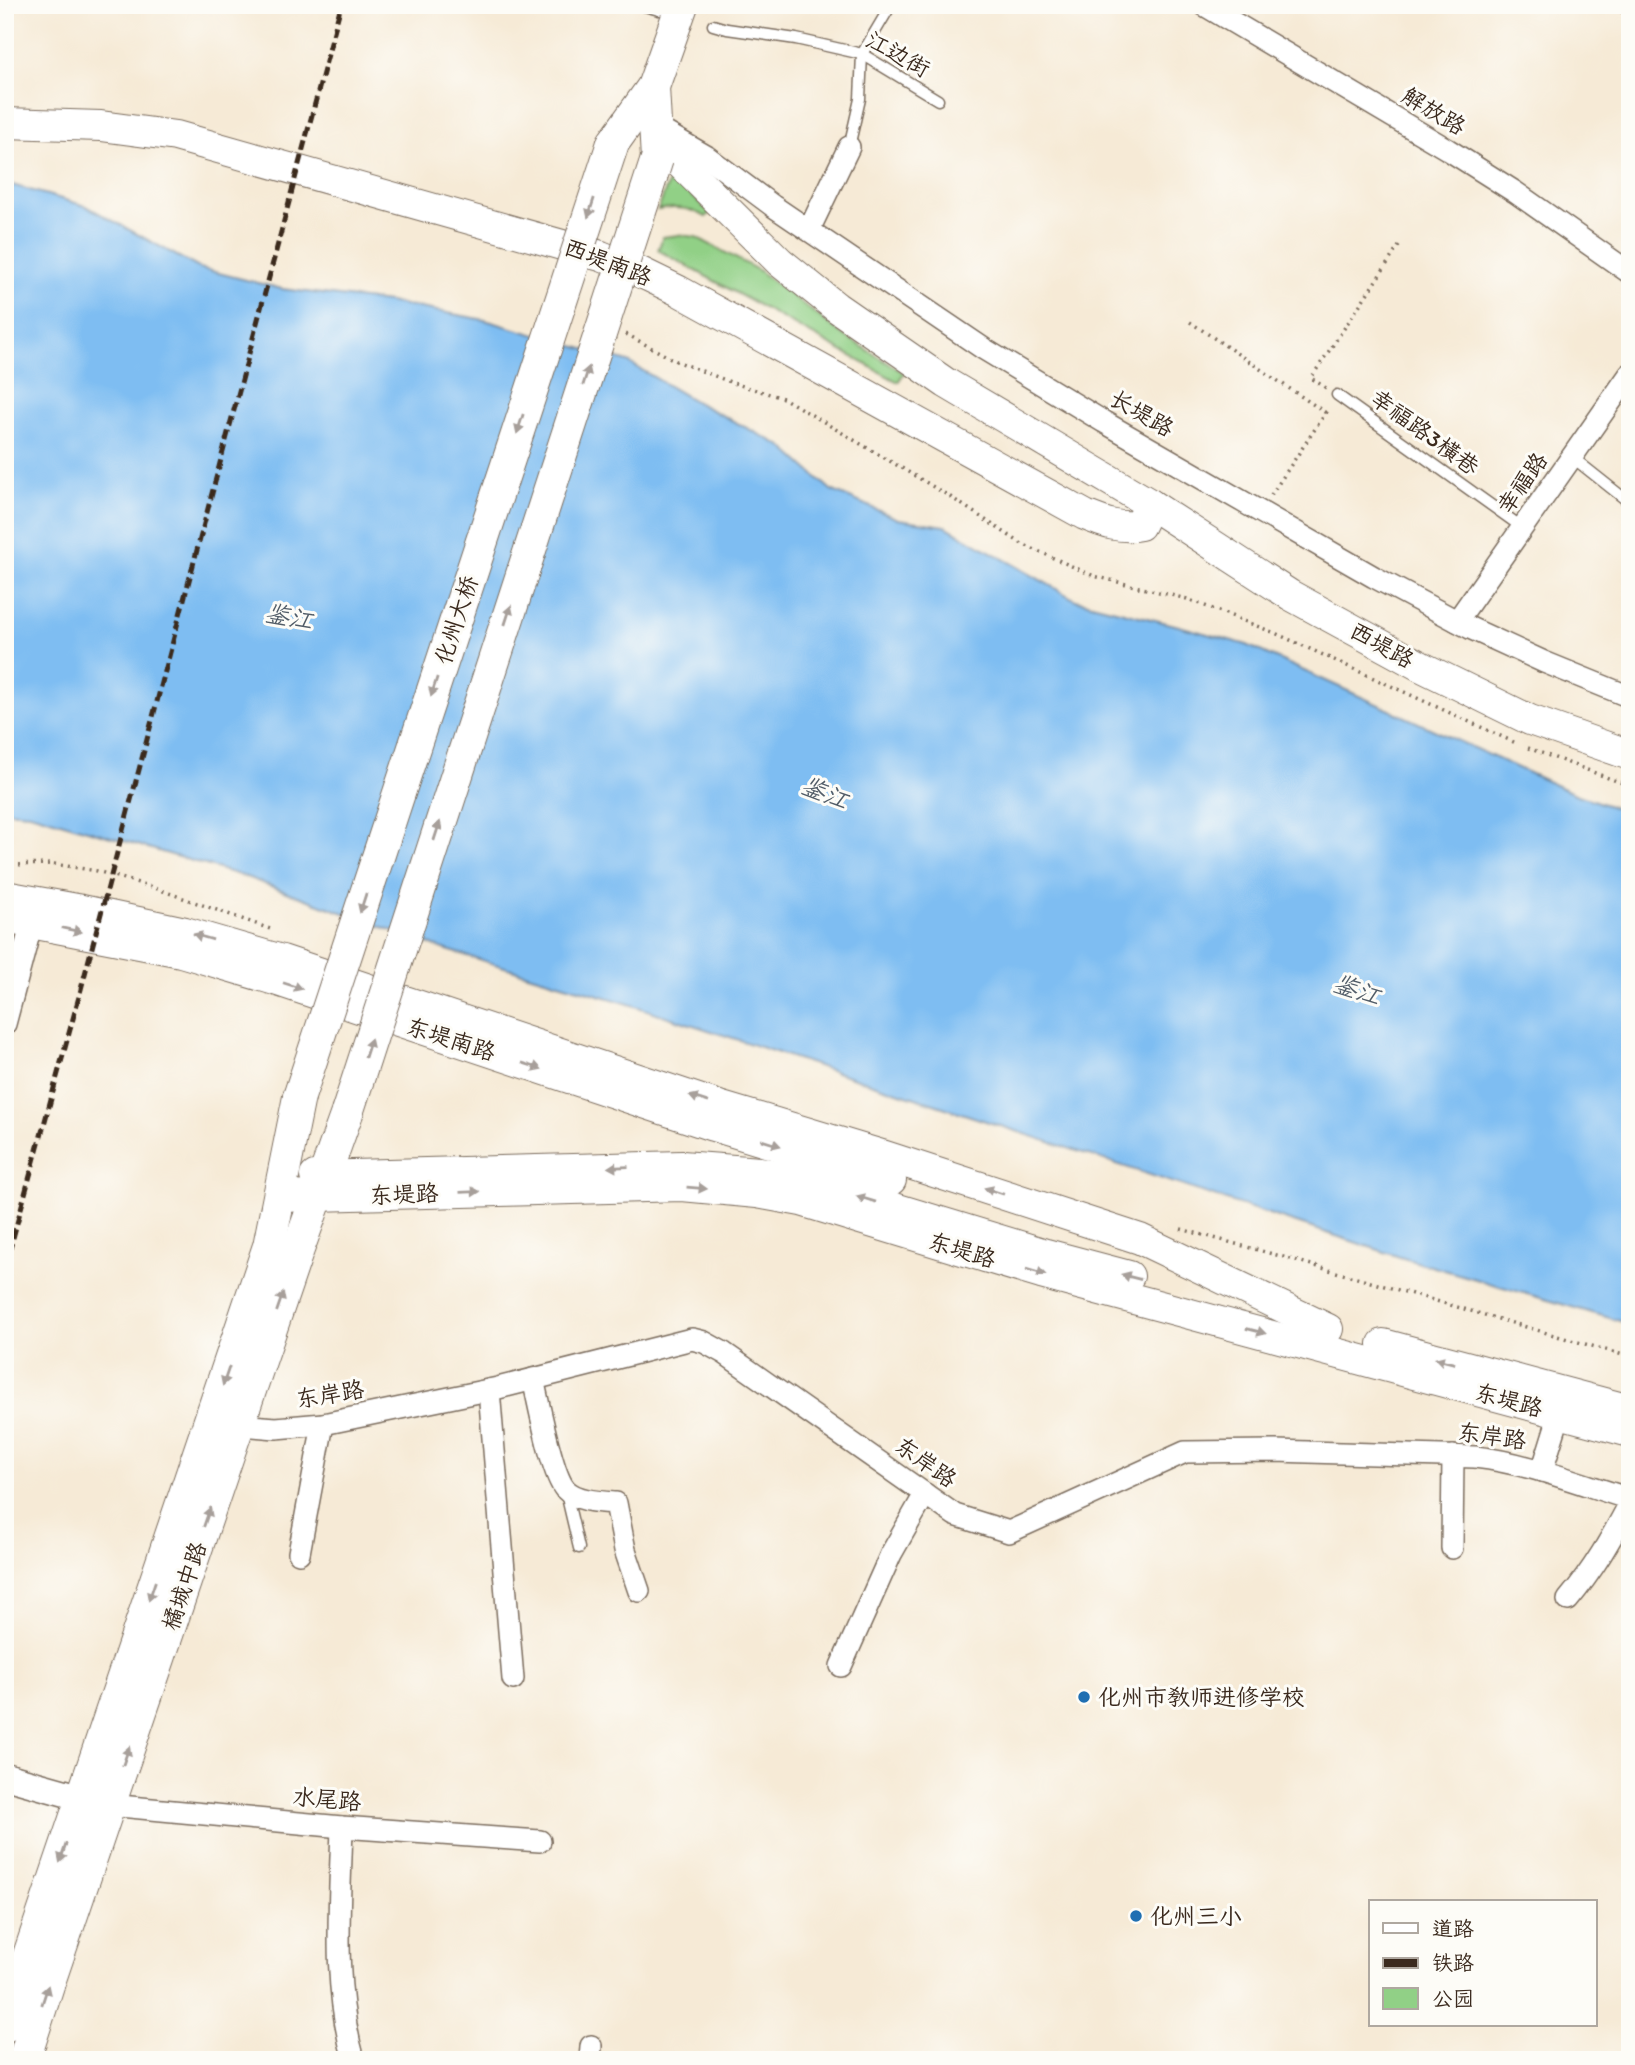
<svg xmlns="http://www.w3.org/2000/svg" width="1635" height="2065" viewBox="0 0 1635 2065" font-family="Itim,'LXGW WenKai TC',sans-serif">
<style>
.green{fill:#91d086;stroke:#667d52;stroke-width:2}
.water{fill:#7ebdf2;stroke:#5c7488;stroke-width:2}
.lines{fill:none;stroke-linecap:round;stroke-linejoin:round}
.service-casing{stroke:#7c6d5e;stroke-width:13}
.pedestrian-casing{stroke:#7c6d5e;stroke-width:18}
.minor-casing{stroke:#7c6d5e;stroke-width:24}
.tertiary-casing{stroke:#7c6d5e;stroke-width:29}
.secondary-casing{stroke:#7c6d5e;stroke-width:32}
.primary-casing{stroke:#7c6d5e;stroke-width:34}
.path{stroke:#7c6d5e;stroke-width:3.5;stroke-dasharray:2 5;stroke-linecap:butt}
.service{stroke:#fff;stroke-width:10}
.pedestrian{stroke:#fff;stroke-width:16}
.minor{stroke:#fff;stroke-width:21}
.tertiary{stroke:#fff;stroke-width:26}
.secondary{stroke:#fff;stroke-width:30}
.primary{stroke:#fff;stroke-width:32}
.rail{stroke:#3b2a1e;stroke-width:5;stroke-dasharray:10 5;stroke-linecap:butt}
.primary-bridge-casing{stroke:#7c6d5e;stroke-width:34;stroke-linecap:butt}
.primary-bridge{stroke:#fff;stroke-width:32}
.oneway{fill:#a79f9a}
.poi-dot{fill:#1f6fb2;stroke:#fdfcf7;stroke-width:2.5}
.labels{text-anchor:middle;stroke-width:6;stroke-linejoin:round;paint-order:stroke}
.street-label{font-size:23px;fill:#3b2a1e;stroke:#fdfcf7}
.poi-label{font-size:23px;fill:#3b2a1e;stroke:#fdfcf7;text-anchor:start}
.water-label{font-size:24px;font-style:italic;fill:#525d68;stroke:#fdfcf7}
</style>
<rect width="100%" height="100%" fill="#fdfcf7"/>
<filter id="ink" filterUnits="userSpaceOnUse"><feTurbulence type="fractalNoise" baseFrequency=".0143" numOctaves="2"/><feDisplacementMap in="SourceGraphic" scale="14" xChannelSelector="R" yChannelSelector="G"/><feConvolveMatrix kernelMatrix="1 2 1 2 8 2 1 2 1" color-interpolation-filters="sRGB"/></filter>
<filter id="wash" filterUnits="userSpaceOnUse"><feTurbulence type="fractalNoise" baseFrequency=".00686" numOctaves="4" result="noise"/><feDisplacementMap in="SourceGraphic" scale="28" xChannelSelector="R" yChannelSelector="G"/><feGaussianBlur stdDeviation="1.57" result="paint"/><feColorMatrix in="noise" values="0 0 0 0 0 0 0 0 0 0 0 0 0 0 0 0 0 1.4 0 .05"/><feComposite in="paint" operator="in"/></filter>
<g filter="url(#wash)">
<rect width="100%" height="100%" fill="#f6ead6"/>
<!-- green -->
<g class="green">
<path d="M671 176 710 213 706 217C689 208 676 206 658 210Z"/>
<path d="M679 235 696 237 758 270 842 334 904 373 898 382 658 250 663 237Z"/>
</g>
<!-- water -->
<path class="water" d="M5 183 86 206 199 268 282 289 388 302 485 320 628 362 698 403 782 446 831 490 898 519 945 526 1076 600 1179 626 1247 645 1575 794 1630 813V1324L1403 1258 626 1003 437 947 246 877 30 813 5 811Z"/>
</g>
<g filter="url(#ink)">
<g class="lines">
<!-- service casing -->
<g class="service-casing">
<g id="service">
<path d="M556 5H569"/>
<path d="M641 5 659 10"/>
<path d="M713 25 727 29 796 39 862 54 938 100"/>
<path d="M849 147 860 99 862 54 891 5"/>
<path d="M1337 395 1523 528"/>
<path d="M1572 457 1630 503"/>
<path d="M566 1493 579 1548"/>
</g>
</g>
<!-- pedestrian casing -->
<g class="pedestrian-casing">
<path id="pedestrian" d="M1624 5 1630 8"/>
</g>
<!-- minor casing -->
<g class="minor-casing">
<g id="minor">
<path d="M1204 5 1447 149 1515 192 1630 273"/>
<path d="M661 130 706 156 773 206 984 349 1104 422 1374 577 1470 628 1544 662 1630 697"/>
<path d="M809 230 849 147"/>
<path d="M1457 621 1630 374"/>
<path d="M5 1024 35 911"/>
<path d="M533 1379C539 1403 551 1473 565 1489 576 1501 600 1502 616 1503L625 1550 639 1591"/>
<path d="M489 1390 513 1679"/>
<path d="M229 1424 276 1428 323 1424 498 1388 692 1339 704 1342 724 1353 955 1515 1009 1532 1185 1452 1275 1451 1475 1457C1528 1463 1578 1483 1630 1499"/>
<path d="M1542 1471 1560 1413"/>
<path d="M1452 1548 1453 1456"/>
<path d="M299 1553 323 1424"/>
<path d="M1568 1600C1594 1569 1611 1539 1630 1503"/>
<path d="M841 1666 891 1554 925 1494"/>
<path d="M109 1805 342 1827 540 1841"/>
<path d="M342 1827C340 1905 332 1984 354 2060"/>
<path d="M590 2060 591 2046"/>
</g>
</g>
<!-- tertiary casing -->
<g class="tertiary-casing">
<path id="tertiary" d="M5 1776 101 1803"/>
</g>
<!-- secondary casing -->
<g class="secondary-casing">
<g id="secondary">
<path d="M5 123 101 126 176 136 601 256 638 271 679 291 1085 515C1104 523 1120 529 1140 525L1150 504"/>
<path d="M655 127 680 163 780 262 836 307 946 383 1150 504 1290 595 1422 667 1530 720 1630 755"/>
<path d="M5 896 77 909 185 932 282 960 719 1106 882 1155 1140 1239 1328 1329"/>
<path d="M5 918 181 952 275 980 713 1126 891 1180"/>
<path d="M315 1176 682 1166 760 1172 806 1181 1046 1254 1129 1276"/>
<path d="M279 1197 682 1186 757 1193 801 1201 1041 1274 1630 1432"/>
<path d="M1383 1344 1630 1410"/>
</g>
</g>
<!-- primary casing -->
<g class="primary-casing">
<g id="primary">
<path d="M653 87 657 159"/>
<path d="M613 143 653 87 682 5"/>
<path d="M5 2026 269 1246 299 1097"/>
<path d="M24 2060 48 1985 296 1255 347 1113"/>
</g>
</g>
<!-- path -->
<g class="path">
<path d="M1190 322 1326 413"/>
<path d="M626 334 676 361 733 383 783 398 949 496 1022 544 1094 576 1187 599 1275 633 1518 744"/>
<path d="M1326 388 1311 378 1399 246"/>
<path d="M1271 495 1329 408"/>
<path d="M1528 748 1630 786"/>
<path d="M5 865 54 864 97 871 152 887 273 930"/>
<path d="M1181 1229 1291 1259 1630 1357"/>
</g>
<!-- service -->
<use href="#service" class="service"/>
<!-- pedestrian -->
<use href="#pedestrian" class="pedestrian"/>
<!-- minor -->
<use href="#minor" class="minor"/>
<!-- tertiary -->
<use href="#tertiary" class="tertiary"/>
<!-- secondary -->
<use href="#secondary" class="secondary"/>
<!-- primary -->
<use href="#primary" class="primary"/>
<!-- rail -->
<path class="rail" d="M5 1267 80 993 341 5"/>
<!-- primary-bridge casing -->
<g class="primary-bridge-casing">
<g id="primary-bridge">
<path d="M299 1097 613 143"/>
<path d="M347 1113 657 159"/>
</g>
</g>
<!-- primary-bridge -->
<use href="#primary-bridge" class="primary-bridge"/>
</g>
<!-- one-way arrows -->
<defs><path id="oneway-solid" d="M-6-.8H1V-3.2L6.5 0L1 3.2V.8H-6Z" transform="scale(1.75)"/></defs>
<g class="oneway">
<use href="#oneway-solid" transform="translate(591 208) rotate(108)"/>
<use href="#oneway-solid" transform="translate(586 376) rotate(-72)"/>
<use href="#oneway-solid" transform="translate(520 424) rotate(108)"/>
<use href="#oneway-solid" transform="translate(508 615) rotate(-72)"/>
<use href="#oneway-solid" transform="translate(434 687) rotate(108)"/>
<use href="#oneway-solid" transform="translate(437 831) rotate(-72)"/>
<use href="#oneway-solid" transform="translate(363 903) rotate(108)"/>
<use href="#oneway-solid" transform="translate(72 930) rotate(11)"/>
<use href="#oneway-solid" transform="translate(203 937) rotate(-164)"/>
<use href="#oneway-solid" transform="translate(293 986) rotate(18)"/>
<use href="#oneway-solid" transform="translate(368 1048) rotate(-72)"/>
<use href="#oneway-solid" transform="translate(532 1066) rotate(18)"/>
<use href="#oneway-solid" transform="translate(699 1099) rotate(-162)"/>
<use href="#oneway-solid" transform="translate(771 1143) rotate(17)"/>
<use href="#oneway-solid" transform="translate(618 1167) rotate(178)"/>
<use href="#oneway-solid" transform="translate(697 1188) rotate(5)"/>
<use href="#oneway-solid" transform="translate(994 1191) rotate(-162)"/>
<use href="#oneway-solid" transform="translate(470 1192) rotate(-2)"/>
<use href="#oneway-solid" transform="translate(866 1199) rotate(-163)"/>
<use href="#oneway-solid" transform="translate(1036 1272) rotate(16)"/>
<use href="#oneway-solid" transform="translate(1131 1277) rotate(-165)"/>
<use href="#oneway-solid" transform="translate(280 1302) rotate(-71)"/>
<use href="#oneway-solid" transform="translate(1256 1331) rotate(15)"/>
<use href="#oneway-solid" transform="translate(1445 1361) rotate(-165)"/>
<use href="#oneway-solid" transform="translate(226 1376) rotate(109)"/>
<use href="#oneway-solid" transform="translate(207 1517) rotate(-71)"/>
<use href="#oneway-solid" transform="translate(152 1591) rotate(109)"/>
<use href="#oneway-solid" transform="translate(126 1756) rotate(-71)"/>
<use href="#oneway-solid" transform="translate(63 1853) rotate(109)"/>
<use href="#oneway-solid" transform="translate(45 1995) rotate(-72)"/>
</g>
</g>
<!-- markers -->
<g class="poi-dot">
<circle cx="1084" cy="1697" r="7"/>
<circle cx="1136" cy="1916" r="7"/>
</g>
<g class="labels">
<!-- street labels -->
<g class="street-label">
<text transform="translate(898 54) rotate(29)" y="8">江边街</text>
<text transform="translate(1434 111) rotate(31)" y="8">解放路</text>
<text transform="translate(608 262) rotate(21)" y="8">西堤南路</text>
<text transform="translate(1142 413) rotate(30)" y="8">长堤路</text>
<text transform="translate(1425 432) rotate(36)" y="8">幸福路3横巷</text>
<text transform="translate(1522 483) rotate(-55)" y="8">幸福路</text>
<text transform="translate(456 620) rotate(-72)" y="8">化州大桥</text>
<text transform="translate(1382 645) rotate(29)" y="8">西堤路</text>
<text transform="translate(451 1039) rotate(18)" y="8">东堤南路</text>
<text transform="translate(404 1194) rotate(-2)" y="8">东堤路</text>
<text transform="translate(962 1250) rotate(17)" y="8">东堤路</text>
<text transform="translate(330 1394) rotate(-9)" y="8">东岸路</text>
<text transform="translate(1509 1400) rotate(15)" y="8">东堤路</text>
<text transform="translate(1492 1436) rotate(8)" y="8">东岸路</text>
<text transform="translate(926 1462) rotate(35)" y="8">东岸路</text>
<text transform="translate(184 1586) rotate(-71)" y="8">橘城中路</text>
<text transform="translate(327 1799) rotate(5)" y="8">水尾路</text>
</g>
<!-- poi labels -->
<g class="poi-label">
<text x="1098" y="1705">化州市教师进修学校</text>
<text x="1150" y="1924">化州三小</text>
</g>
<!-- water labels -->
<g class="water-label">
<text transform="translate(289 617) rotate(11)" y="8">鉴江</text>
<text transform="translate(825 793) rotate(22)" y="8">鉴江</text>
<text transform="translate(1357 990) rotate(19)" y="8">鉴江</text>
</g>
</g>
<!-- margin -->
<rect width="1635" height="2065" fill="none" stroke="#fdfcf7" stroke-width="28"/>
<!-- legend -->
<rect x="1369" y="1900" width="228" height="126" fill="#fdfcf7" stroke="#afa8a0" stroke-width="2"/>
<rect x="1383" y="1923" width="35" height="10" fill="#ffffff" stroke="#afa8a0" stroke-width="2"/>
<text x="1432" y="1936" font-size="21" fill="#3b2a1e">道路</text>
<rect x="1383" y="1958" width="35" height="10" fill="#3b2a1e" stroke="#afa8a0" stroke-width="2"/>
<text x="1432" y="1970" font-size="21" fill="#3b2a1e">铁路</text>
<rect x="1383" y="1988" width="35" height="21" fill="#91d086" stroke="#afa8a0" stroke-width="2"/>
<text x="1432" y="2006" font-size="21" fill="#3b2a1e">公园</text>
</svg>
